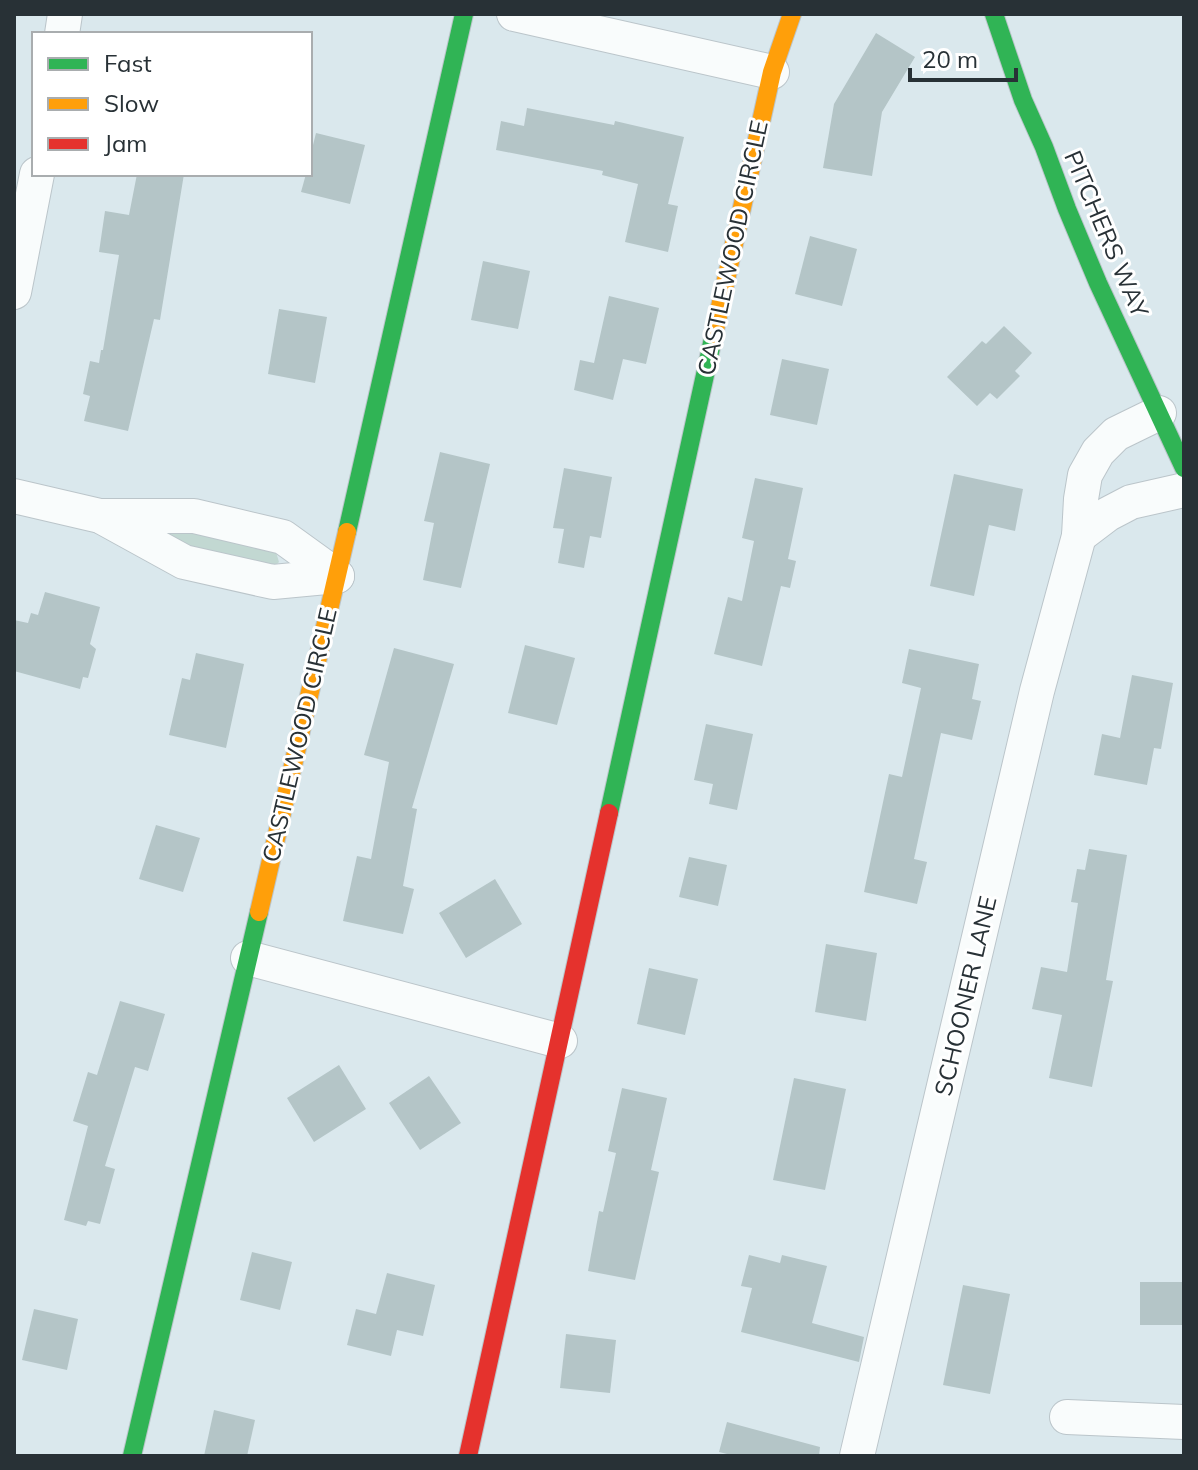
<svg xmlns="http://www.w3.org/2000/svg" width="1198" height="1470" viewBox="0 0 1198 1470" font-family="Mulish,sans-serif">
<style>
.green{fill:#c2d8d2}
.building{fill:#b4c5c7}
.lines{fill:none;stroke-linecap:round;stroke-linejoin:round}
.street-casing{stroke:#bbc5ca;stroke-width:36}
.fast-casing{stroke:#bbc5ca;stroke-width:20}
.slow-casing{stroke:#bbc5ca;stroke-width:20}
.jam-casing{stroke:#bbc5ca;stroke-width:20}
.street{stroke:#f9fcfc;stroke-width:34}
.fast{stroke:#30b455;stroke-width:18}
.slow{stroke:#ff9f0a;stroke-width:18}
.jam{stroke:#e5322d;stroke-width:18}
.labels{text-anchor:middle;stroke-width:6;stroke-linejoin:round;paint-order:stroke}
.street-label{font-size:24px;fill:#283136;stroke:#fff}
</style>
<rect width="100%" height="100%" fill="#dae8ed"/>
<!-- green -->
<path class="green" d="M174 529 276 552 279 562 273 568 168 541 166 532Z"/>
<!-- building -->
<g class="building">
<path d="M876 33 915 57 882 112 872 176 823 168 834 104Z"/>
<path d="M527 108 614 125 615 121 684 137 668 204 678 206 668 252 625 242 638 184 602 175 603 171 496 150 501 121 524 126Z"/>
<path d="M316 133 365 145 350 204 301 192 306 174H310V157Z"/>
<path d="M137 174H184L160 320 154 319 128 431 84 421 90 396 83 394 90 361 99 363 101 350H103L119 255 99 252 105 211 129 215Z"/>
<path d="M810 236 857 249 842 306 795 294Z"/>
<path d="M483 261 530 271 518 329 471 320Z"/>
<path d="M609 296 659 308 646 364 623 359 613 400 574 390 580 360 594 363Z"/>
<path d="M279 309 327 317 315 383 268 374Z"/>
<path d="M1004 326 1032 353 1015 371 1020 376 997 399 990 393 977 406 947 377 982 341 986 344Z"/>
<path d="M782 359 829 369 817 425 770 415Z"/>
<path d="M440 452 490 464 461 588 423 580 434 523 424 521Z"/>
<path d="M564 468 612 477 601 538 590 536 584 568 558 563 564 529 553 528Z"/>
<path d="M954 474 1023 489 1015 531 989 525 974 596 930 586Z"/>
<path d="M755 478 803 488 788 559 796 561 790 588 781 586 762 666 714 654 728 597 742 601 754 541 742 538Z"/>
<path d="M45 592 100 607 90 644 96 649 88 678 83 677 80 689 14 671V620L28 623 31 613 38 615Z"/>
<path d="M525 645 575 658 557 725 508 713Z"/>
<path d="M394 648 454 664 412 808 417 809 403 886 414 889 403 934 343 921 357 856 371 859 389 762 364 755Z"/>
<path d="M909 649 979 664 972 699 981 701 972 740 941 733 914 859 927 862 917 904 864 892 889 774 902 777 921 688 902 683Z"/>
<path d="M196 653 244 664 226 748 169 735 182 678 190 680Z"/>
<path d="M1132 675 1173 683 1161 749 1154 748 1147 785 1094 775 1102 734 1120 738Z"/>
<path d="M706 724 753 734 737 810 709 804 713 784 694 780Z"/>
<path d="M156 825 200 838 183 892 139 879Z"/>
<path d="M1089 849 1127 855 1106 980 1113 981 1092 1087 1049 1078 1062 1015 1032 1009 1041 967 1067 972 1078 903 1071 902 1077 869 1085 870Z"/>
<path d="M689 857 727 865 718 906 679 897Z"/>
<path d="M495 879 522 924 466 958 439 913Z"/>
<path d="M826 944 877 953 866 1021 815 1012Z"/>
<path d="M649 968 698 979 685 1035 637 1024Z"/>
<path d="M120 1001 165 1014 148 1071 135 1067 105 1166 115 1169 100 1224 88 1221 86 1226 64 1220 88 1126 73 1121 88 1072 97 1075Z"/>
<path d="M339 1065 366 1109 314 1142 287 1098Z"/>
<path d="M429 1076 461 1123 420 1150 389 1103Z"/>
<path d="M794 1078 846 1089 825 1190 773 1180Z"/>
<path d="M622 1088 667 1098 651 1170 659 1172 635 1280 588 1271 599 1211 603 1212 616 1153 608 1151Z"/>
<path d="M252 1252 292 1262 280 1310 240 1300Z"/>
<path d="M749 1255 780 1263 782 1255 827 1266 812 1323 864 1337 859 1362 741 1332 752 1288 741 1286Z"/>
<path d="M387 1273 435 1285 423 1336 397 1330 391 1356 347 1345 356 1309 376 1314Z"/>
<rect x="1140" y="1282" width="44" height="43"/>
<path d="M963 1285 1010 1294 990 1394 943 1385Z"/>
<path d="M34 1309 78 1319 67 1370 22 1360Z"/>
<path d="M566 1334 616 1340 610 1393 560 1388Z"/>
<path d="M214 1410 255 1420 247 1456H204Z"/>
<path d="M727 1422 820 1447 819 1456H735L719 1452Z"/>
</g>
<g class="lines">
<!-- street casing -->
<g class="street-casing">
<g id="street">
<path d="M514 14 772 72"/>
<path d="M62 34 65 14"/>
<path d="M14 292 37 174"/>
<path d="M1159 413 1116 434 1098 452 1085 475 1081 499 1079 536 1108 514 1131 502 1184 490"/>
<path d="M14 496 100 516H194L283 537 337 576"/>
<path d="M104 518 184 562 273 582 337 576"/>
<path d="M248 958 560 1041"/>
<path d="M1067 1417 1184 1422"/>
<path d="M857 1456 1037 691 1079 536"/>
</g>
</g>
<!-- fast casing -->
<g class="fast-casing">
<g id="fast">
<path d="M994 14 1023 100 1044 147 1067 209 1098 283 1184 468"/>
<path d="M347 532 464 14"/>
<path d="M609 813 714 334"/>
<path d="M132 1456 259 912"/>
</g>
</g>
<!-- slow casing -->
<g class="slow-casing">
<g id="slow">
<path d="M714 334 772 72 792 14"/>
<path d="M259 912 347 532"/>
</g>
</g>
<!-- jam casing -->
<g class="jam-casing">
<path id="jam" d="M468 1456 609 813"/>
</g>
<!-- street -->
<use href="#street" class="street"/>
<!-- fast -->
<use href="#fast" class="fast"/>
<!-- slow -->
<use href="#slow" class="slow"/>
<!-- jam -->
<use href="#jam" class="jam"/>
</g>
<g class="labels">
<!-- street labels -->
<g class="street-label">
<text transform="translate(1106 234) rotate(67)" y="8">PITCHERS WAY</text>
<text transform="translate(733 248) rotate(-78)" y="8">CASTLEWOOD CIRCLE</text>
<text transform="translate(300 735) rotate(-77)" y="8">CASTLEWOOD CIRCLE</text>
<text transform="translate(966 996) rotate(-77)" y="8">SCHOONER LANE</text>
</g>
</g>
<!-- border -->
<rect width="1198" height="1470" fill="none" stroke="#283136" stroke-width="32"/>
<!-- legend -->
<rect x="32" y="32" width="280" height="144" fill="#ffffff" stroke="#a9adaf" stroke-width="2"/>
<rect x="48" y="58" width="40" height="12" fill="#30b455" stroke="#a9adaf" stroke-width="2"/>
<text x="104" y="72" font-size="24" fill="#283136">Fast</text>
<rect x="48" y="98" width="40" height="12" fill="#ff9f0a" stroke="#a9adaf" stroke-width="2"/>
<text x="104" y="112" font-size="24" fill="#283136">Slow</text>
<rect x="48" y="138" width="40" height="12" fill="#e5322d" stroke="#a9adaf" stroke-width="2"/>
<text x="104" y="152" font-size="24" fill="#283136">Jam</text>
<!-- scale -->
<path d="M910 68v12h106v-12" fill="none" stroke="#283136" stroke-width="4"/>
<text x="922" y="68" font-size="24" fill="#283136" stroke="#ffffff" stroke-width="6" paint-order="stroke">20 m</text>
</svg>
